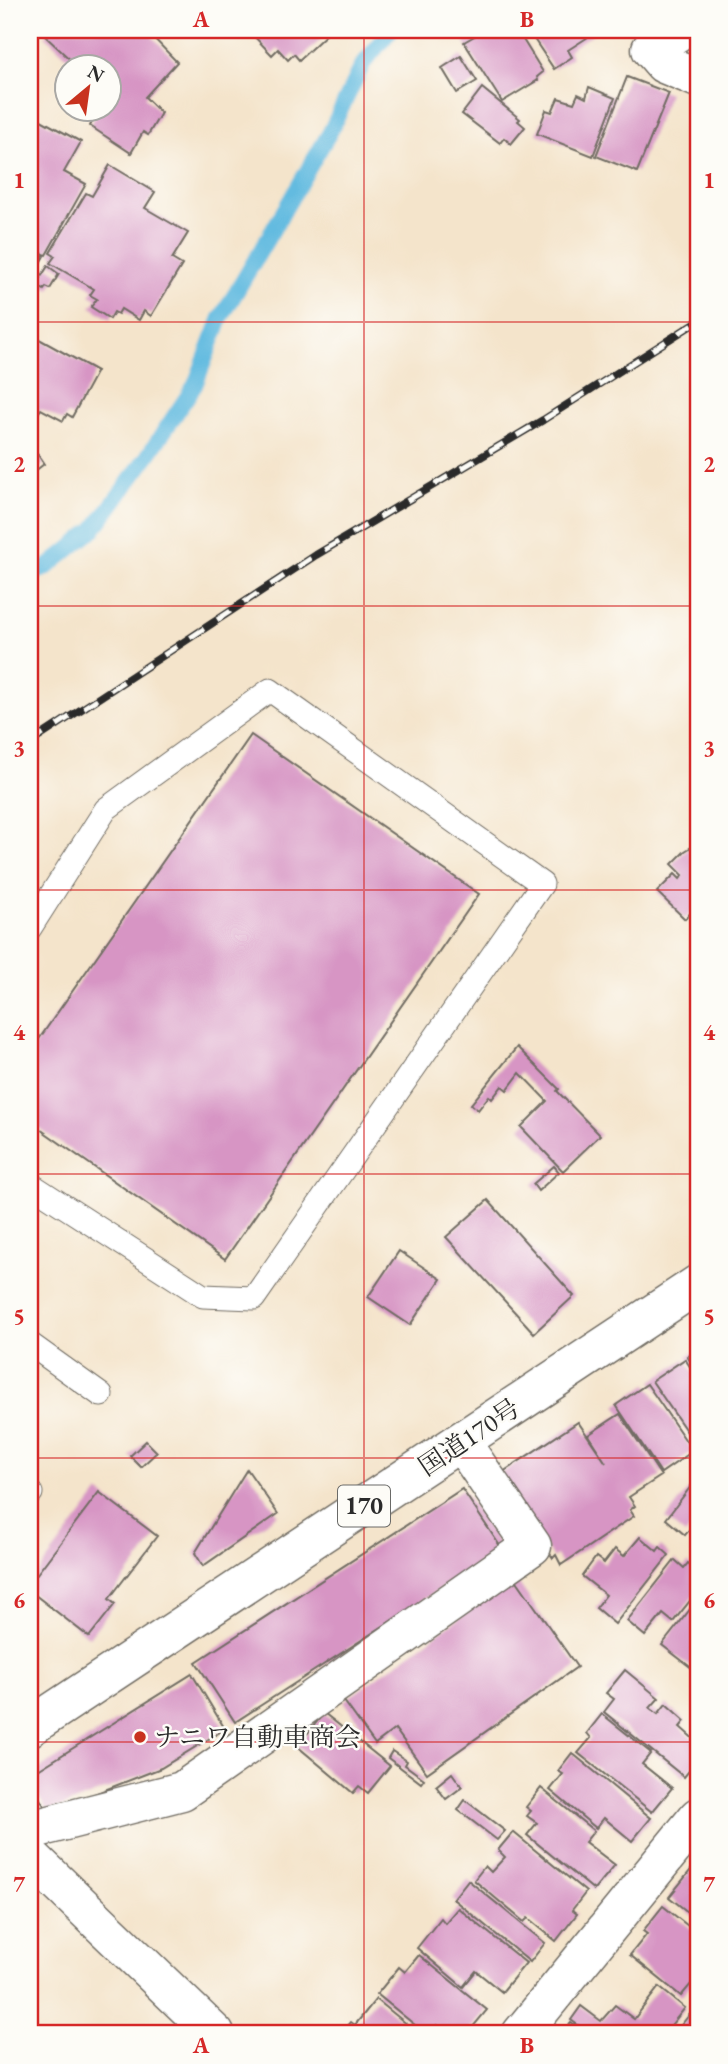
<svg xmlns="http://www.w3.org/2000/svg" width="728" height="2064" viewBox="0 0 728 2064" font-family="'EB Garamond','Noto Serif JP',serif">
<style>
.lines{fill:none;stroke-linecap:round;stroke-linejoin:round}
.stream{stroke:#63bbe0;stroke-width:16}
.building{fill:#d795c4}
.lane-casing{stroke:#716c63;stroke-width:25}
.street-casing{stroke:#716c63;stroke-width:41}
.highway-casing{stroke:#716c63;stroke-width:41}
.lane{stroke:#fff;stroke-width:23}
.street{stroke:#fff;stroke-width:38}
.highway{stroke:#fff;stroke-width:38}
.rail-casing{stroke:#2b2b2b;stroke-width:8}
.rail{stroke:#fdfcf7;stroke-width:5;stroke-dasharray:16;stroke-linecap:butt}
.grid{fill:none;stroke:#d62828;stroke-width:2;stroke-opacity:0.55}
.poi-dot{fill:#c8321e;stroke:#fdfcf7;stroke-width:2.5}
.labels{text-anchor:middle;stroke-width:5;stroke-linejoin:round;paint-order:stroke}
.shield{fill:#fdfcf7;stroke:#6a6a68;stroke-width:2}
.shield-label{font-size:24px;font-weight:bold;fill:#2b2b2b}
.street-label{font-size:26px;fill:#2b2b2b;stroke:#fdfcf7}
.poi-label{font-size:26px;fill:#2b2b2b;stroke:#fdfcf7;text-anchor:start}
.neatline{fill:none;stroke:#d62828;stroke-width:2.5}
.grid-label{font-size:23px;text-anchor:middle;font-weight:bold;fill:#d62828}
</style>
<rect width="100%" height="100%" fill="#fdfcf7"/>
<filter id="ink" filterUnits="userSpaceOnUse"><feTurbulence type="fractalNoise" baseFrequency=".0143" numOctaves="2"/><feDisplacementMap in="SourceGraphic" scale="14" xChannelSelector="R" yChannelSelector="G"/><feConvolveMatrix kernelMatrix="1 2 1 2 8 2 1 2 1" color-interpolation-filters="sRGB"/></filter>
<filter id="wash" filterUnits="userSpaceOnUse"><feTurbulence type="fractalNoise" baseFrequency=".00686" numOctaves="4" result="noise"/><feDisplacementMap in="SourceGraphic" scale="28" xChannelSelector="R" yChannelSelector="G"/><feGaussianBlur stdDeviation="1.57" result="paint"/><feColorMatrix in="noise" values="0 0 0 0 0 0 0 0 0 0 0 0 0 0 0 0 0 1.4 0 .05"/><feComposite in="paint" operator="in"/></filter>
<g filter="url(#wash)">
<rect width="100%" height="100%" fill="#f4e4cb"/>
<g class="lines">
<!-- stream -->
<path class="stream" d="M30 574 45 569 94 529 147 457 195 385 221 318 330 132 363 64 391 30"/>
</g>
<g id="blocks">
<!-- building -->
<g class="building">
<path d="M51 30H146L177 62 145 97 161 113 148 135 143 132 131 153 90 126 99 108H108V66H77L45 36Z"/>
<path d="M248 30H331L299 60 294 54 288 60 278 49 272 55Z"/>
<path d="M485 30H517L543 72 537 77 538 80 502 102 464 42Z"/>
<path d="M528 30H599L568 50 572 57 554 69Z"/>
<path d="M461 56 477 81 457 93 442 68Z"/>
<path d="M627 77 669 93 637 172 596 156Z"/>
<path d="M589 87 615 98 593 156 537 134 546 110 552 112 558 98 574 103 578 94 586 98Z"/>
<path d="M482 88 520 119 518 121 525 127 511 144 504 138 500 143 462 114Z"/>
<path d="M30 114 81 142 64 172 86 184 46 255 30 246Z"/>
<path d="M110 165 155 192 145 208 188 233 172 259 182 265 151 316 144 311 139 320 121 309 118 314 114 312 110 319 91 307 97 299 90 295 94 289 50 263 55 256 50 253 86 193 92 196Z"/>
<path d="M30 248 44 256 30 281Z"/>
<path d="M48 266 59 274 50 289 46 287 44 290 36 285Z"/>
<path d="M30 334 97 371 72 417 67 414 63 421 41 409 37 415 30 411Z"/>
<path d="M32 446 44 464 30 475V448Z"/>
<path d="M251 735 479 894 225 1259 30 1122V1052Z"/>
<path d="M698 843V895L696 897 698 905 685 919 657 892 675 874 680 879 683 875 672 864 685 851Z"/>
<path d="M517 1047 559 1089 557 1091 600 1135 563 1171 521 1127 547 1101 520 1073 507 1090 502 1086 492 1099 489 1096 478 1110 471 1104Z"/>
<path d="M554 1166 559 1172 538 1191 533 1184Z"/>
<path d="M488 1200 574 1296 534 1333 446 1237Z"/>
<path d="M399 1251 441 1279 410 1325 368 1297Z"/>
<path d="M698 1349V1373L687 1356Z"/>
<path d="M685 1359 698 1379V1448L652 1381Z"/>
<path d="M647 1384 693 1451 661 1473 616 1405Z"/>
<path d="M620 1414 661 1476 629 1497 635 1506 630 1510 634 1516 561 1565 556 1555 553 1558 497 1476 578 1422 606 1463 588 1435Z"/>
<path d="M146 1441 157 1452 141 1467 130 1456Z"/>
<path d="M247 1469 278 1514 203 1566 195 1553Z"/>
<path d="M698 1477V1536L690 1529 685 1535 666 1519Z"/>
<path d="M462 1489 502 1549 235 1722 196 1662Z"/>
<path d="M99 1492 157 1536 109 1599 115 1604 89 1637 30 1591V1583Z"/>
<path d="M640 1537 657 1551 660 1547 669 1555 615 1624 596 1608 606 1595 582 1576 596 1557 604 1563 615 1549 624 1556Z"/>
<path d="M675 1560 684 1568 688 1563 698 1571V1591L673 1622 663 1614 645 1636 627 1621Z"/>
<path d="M515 1578 577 1667 427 1773 395 1729 375 1744 344 1701Z"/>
<path d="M692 1607 698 1612V1673L662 1645Z"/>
<path d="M625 1670 659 1698 650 1708 658 1714 666 1704 685 1721 680 1727 698 1743V1760L684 1777 604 1712 614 1699 606 1693Z"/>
<path d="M192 1674 225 1729 161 1768 48 1812 30 1783V1775Z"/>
<path d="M324 1713 390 1766 368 1793 359 1786 353 1793 297 1746Z"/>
<path d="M602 1714 651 1753 642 1764 672 1788 652 1812 578 1753 591 1738 587 1733Z"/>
<path d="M392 1751 407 1761 405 1765 424 1779 421 1783 388 1758Z"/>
<path d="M572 1753 651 1818 632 1841 604 1818 596 1828 550 1790 563 1774 558 1771Z"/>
<path d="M452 1773 462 1787 446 1799 436 1786Z"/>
<path d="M541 1788 594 1831 585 1842 615 1865 594 1890 527 1835 537 1823 527 1816 531 1811 526 1807Z"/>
<path d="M465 1800 505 1831 497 1840 458 1810Z"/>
<path d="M513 1832 586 1892 572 1910 577 1914 556 1941 528 1918 524 1922 474 1880 485 1866 491 1872 505 1857 498 1850Z"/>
<path d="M698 1861V1920L669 1897Z"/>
<path d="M468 1880 545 1943 530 1962 453 1899Z"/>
<path d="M663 1906 698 1934V1976L681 1996 630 1955 647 1934 643 1931Z"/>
<path d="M458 1908 526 1963 502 1992 476 1971 463 1987 417 1948 441 1918 445 1923Z"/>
<path d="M419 1955 487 2010 467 2034H449L437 2025 429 2034H426L377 1994 399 1967 405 1972Z"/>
<path d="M659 1987 685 2008 664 2034H590L571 2020 581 2006 601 2021 615 2005 634 2019Z"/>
<path d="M376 1999 419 2034H341L351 2022 355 2025Z"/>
<path d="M698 2004V2034H674Z"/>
<path d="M571 2023 585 2034H562Z"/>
</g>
</g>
</g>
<g filter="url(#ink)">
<use href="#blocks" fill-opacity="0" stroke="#716c63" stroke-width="2"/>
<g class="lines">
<!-- lane casing -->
<g class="lane-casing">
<g id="lane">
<path d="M30 928 106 809 270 690 542 884 254 1298 203 1296 30 1184"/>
<path d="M30 1344 101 1395"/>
<path d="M30 1492 31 1493"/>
</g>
</g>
<!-- street casing -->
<g class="street-casing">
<g id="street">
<path d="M681 30 651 49 664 64 698 78"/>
<path d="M30 1830 182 1791 532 1546 461 1442"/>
<path d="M30 1856 215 2034"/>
<path d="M521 2034 698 1817"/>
</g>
</g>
<!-- highway casing -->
<g class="highway-casing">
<path id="highway" d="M30 1727 698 1284"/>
</g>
<!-- lane -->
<use href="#lane" class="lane"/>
<!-- street -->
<use href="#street" class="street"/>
<!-- highway -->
<use href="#highway" class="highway"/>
<!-- rail casing -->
<g class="rail-casing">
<path id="rail" d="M30 743 316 555 543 420 698 321"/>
</g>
<!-- rail -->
<use href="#rail" class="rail"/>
</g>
</g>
<!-- grid -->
<path class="grid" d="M364 30V2034M30 322H698M30 606H698M30 890H698M30 1174H698M30 1458H698M30 1742H698"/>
<!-- markers -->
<circle class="poi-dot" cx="140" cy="1737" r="7"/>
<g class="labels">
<!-- shield labels -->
<rect class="shield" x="338" y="1485.5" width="52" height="41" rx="5"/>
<g class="shield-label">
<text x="364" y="1514">170</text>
</g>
<!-- street labels -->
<g class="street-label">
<text transform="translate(469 1437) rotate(-34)" y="9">国道170号</text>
</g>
<!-- poi labels -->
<g class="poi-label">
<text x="154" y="1746">ナニワ自動車商会</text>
</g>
</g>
<!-- margin -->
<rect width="728" height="2064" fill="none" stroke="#fdfcf7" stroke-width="77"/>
<!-- north arrow -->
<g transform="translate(88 88) rotate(29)"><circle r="33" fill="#fdfcf7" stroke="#a9a8a5" stroke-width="2"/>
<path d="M0-5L12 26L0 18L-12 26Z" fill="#c8321e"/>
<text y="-10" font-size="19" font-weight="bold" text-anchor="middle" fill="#2b2b2b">N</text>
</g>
<rect x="38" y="38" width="652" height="1987" class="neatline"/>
<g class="grid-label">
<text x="201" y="27">A</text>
<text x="527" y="27">B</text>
<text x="19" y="188">1</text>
<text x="709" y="188">1</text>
<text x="19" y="472">2</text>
<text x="709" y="472">2</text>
<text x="19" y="756">3</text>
<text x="709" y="756">3</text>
<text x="19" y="1040">4</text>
<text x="709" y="1040">4</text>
<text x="19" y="1324">5</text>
<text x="709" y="1324">5</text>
<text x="19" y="1608">6</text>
<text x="709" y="1608">6</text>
<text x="19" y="1892">7</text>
<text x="709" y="1892">7</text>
<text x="201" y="2053">A</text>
<text x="527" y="2053">B</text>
</g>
</svg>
